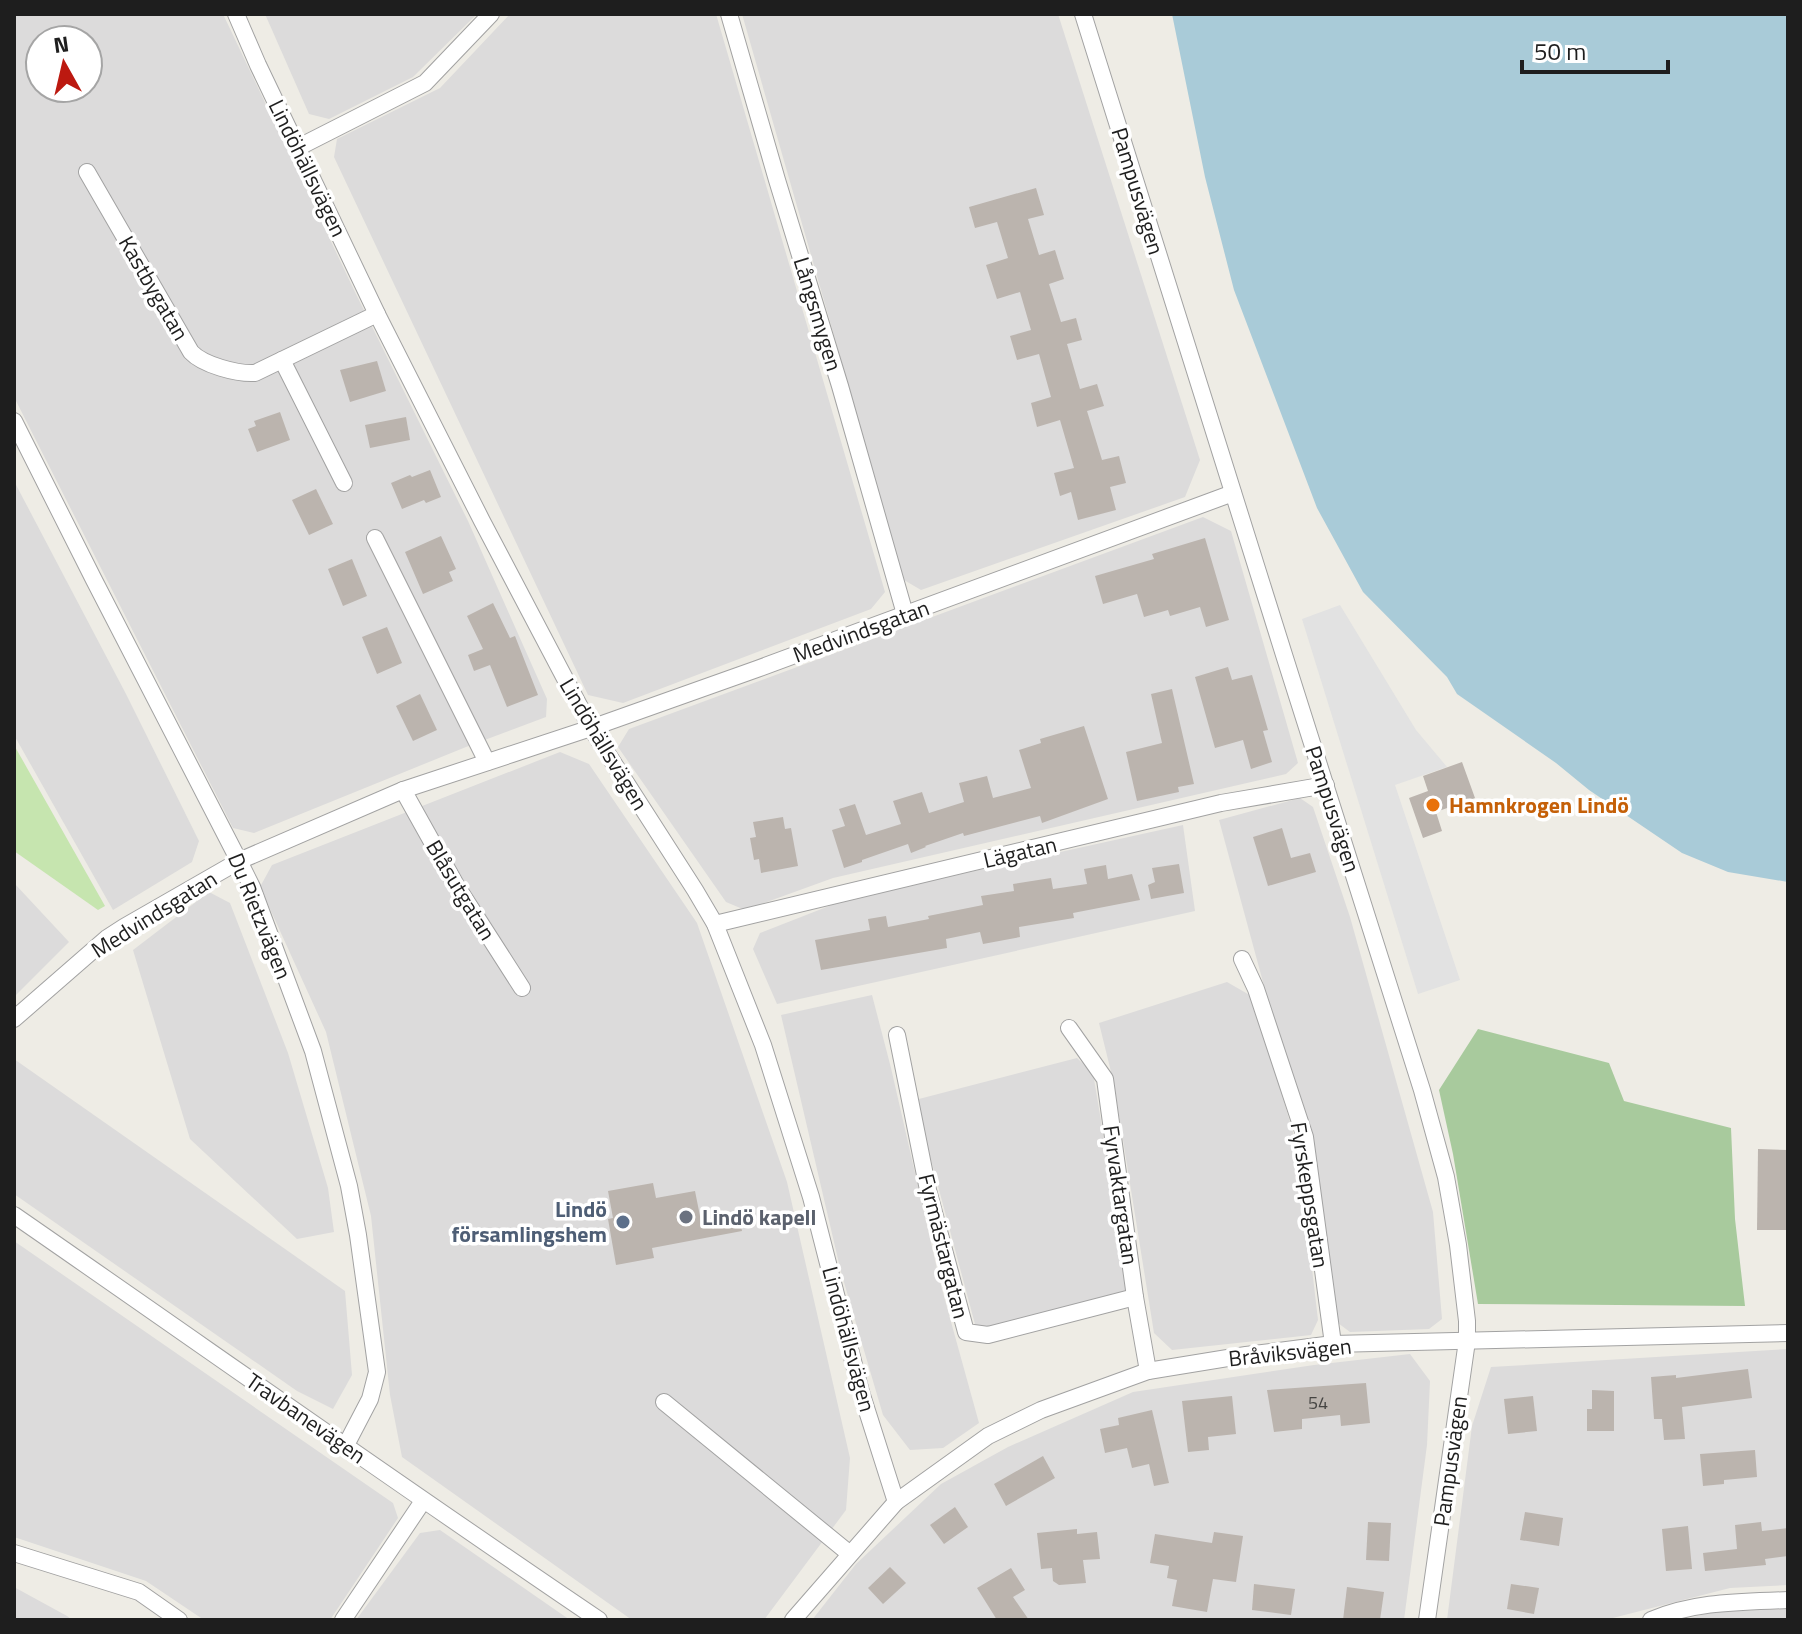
<svg xmlns="http://www.w3.org/2000/svg" width="1802" height="1634" viewBox="0 0 1802 1634" font-family="'Titillium Web',sans-serif">
<style>
.residential{fill:#dcdbdb;fill-rule:evenodd}
.grass{fill:#c6e5af}
.forest{fill:#a8ca9d}
.parking{fill:#e2e2e2}
.water{fill:#a9cbd8}
.building{fill:#bbb4ae}
.lines{fill:none;stroke-linecap:round;stroke-linejoin:round}
.street-casing{stroke:#a2a2a2;stroke-width:18}
.street{stroke:#fff;stroke-width:16}
.food-dot{fill:#e8710a;stroke:#fff;stroke-width:3}
.worship-dot{fill:#6b7280;stroke:#fff;stroke-width:3}
.service-dot{fill:#5c6f8a;stroke:#fff;stroke-width:3}
.labels{text-anchor:middle;stroke-width:7;stroke-linejoin:round;paint-order:stroke}
.number-label{font-size:18px;fill:#454442}
.street-label{font-size:22px;fill:#1e1e1e;stroke:#fff}
.food-label{font-size:22px;font-weight:bold;fill:#c56008;stroke:#fff;text-anchor:start}
.service-label{font-size:22px;font-weight:bold;fill:#4e5e75;stroke:#fff;text-anchor:end}
.worship-label{font-size:22px;font-weight:bold;fill:#5b616d;stroke:#fff;text-anchor:start}
</style>
<rect width="100%" height="100%" fill="#eeece5"/>
<!-- residential -->
<g class="residential">
<path d="M14 14H223L355 292 468 521 547 699 546 717 466 747 254 833 233 828 14 397ZM40 40H88V88H40Z"/>
<path d="M265 14H477L413 77 329 119 309 114Z"/>
<path d="M510 14H716L885 592 871 609 623 703 588 695 334 157 337 139 440 88Z"/>
<path d="M742 14H1058L1200 460 1185 497 921 590 904 580Z"/>
<path d="M14 481 126 694 199 841 192 862 113 910 14 735Z"/>
<path d="M1203 517 1231 531 1298 763 1286 774 833 878 745 910 726 902 618 747 629 729Z"/>
<path d="M560 752 589 764 697 923 787 1182 850 1458 846 1510 764 1620H632L402 1457 390 1395 371 1216 326 1032 260 887 272 865Z"/>
<path d="M1300 798 1313 807 1350 917 1433 1212 1442 1319 1429 1329 1350 1332 1338 1323 1305 1137 1219 820Z"/>
<path d="M1183 825 1195 911 777 1004 753 949 760 933 847 899Z"/>
<path d="M14 883 69 942 14 997Z"/>
<path d="M209 892 230 903 288 1053 328 1188 334 1232 297 1239 190 1139 133 950Z"/>
<path d="M1227 982 1253 997 1298 1149 1318 1320 1311 1335 1172 1350 1154 1333 1114 1084 1099 1023Z"/>
<path d="M872 995 891 1068 940 1282 979 1423 943 1448 910 1450 883 1415 841 1272 781 1015Z"/>
<path d="M1077 1058 1093 1073 1128 1282 1126 1296 992 1330 976 1328 915 1100Z"/>
<path d="M14 1059 345 1291 352 1375 333 1409 297 1391 14 1194Z"/>
<path d="M14 1241 393 1503 398 1518 330 1620H204L146 1581 14 1537Z"/>
<path d="M1788 1349V1585L1730 1588 1605 1620H1447L1472 1426 1491 1367Z"/>
<path d="M1410 1354 1430 1381 1427 1445 1404 1620H812L856 1564 941 1484 1008 1447 1133 1392 1314 1365Z"/>
<path d="M440 1530 570 1620H356L420 1533Z"/>
<path d="M14 1587 67 1616 72 1620H14Z"/>
<path d="M1788 1609V1620H1680L1715 1612Z"/>
</g>
<!-- grass -->
<path class="grass" d="M14 745 105 906 98 910 14 851Z"/>
<!-- forest -->
<path class="forest" d="M1478 1029 1609 1063 1624 1101 1731 1128 1735 1219 1745 1306 1478 1304 1453 1154 1439 1090Z"/>
<!-- parking -->
<path class="parking" d="M1340 605 1416 730 1447 767 1395 785 1460 980 1418 994 1302 619Z"/>
<!-- water -->
<path class="water" d="M1172 14H1788V882L1728 872 1682 853 1589 790 1556 763 1457 694 1447 677 1363 592 1317 508 1234 290 1205 177Z"/>
<!-- building -->
<g class="building">
<path d="M1036 188 1044 215 1028 219 1039 255 1055 250 1064 279 1049 284 1061 322 1076 318 1082 340 1067 344 1080 389 1097 384 1104 406 1087 411 1102 460 1119 456 1126 483 1110 487 1116 510 1078 520 1071 492 1060 496 1054 473 1074 468 1060 420 1037 427 1031 403 1051 397 1039 354 1017 360 1010 336 1031 330 1020 292 997 299 986 265 1008 258 997 222 975 228 969 207Z"/>
<path d="M377 361 386 391 350 402 340 370Z"/>
<path d="M280 412 290 440 257 452 248 429 256 426 254 421Z"/>
<path d="M406 417 410 440 370 448 365 425Z"/>
<path d="M430 470 441 497 426 503 424 500 402 509 391 483 410 475 412 477Z"/>
<path d="M316 489 333 524 309 535 292 500Z"/>
<path d="M441 536 456 569 449 572 453 581 423 594 405 552Z"/>
<path d="M1205 538 1229 620 1206 627 1200 607 1170 616 1168 610 1144 617 1137 594 1103 604 1095 576 1154 559 1152 554Z"/>
<path d="M352 559 367 596 343 606 328 569Z"/>
<path d="M493 603 510 638 515 636 538 695 507 707 490 665 474 671 468 655 483 649 467 616Z"/>
<path d="M387 627 402 663 377 674 362 637Z"/>
<path d="M1228 667 1232 680 1252 675 1268 730 1263 731 1272 762 1251 769 1243 740 1215 748 1195 677Z"/>
<path d="M1172 689 1194 784 1178 787 1179 792 1137 801 1126 752 1162 743 1151 694Z"/>
<path d="M420 694 437 730 413 741 396 706Z"/>
<path d="M1084 726 1108 799 1042 823 1040 816 964 836 963 833 925 846 926 847 911 853 908 844 862 860V862L844 868 832 830 845 826 839 809 855 804 866 835 901 824 893 801 922 792 929 813 964 802 959 783 987 776 993 798 1031 788 1019 750 1041 743 1040 739Z"/>
<path d="M1462 762 1475 798 1436 812 1442 831 1423 838 1409 798 1428 791 1423 776Z"/>
<path d="M783 817 785 829 791 828 798 866 761 873 759 859 754 860 750 838 756 837 753 822Z"/>
<path d="M1282 828 1291 858 1310 853 1316 872 1268 886 1253 837Z"/>
<path d="M1179 864 1184 893 1151 899 1148 885 1155 882 1152 868Z"/>
<path d="M1106 865 1108 879 1132 874 1140 900 1073 913 1074 918 1019 927 1020 937 983 944 980 932 946 939 947 948 821 970 815 940 870 930 868 919 886 916 888 927 929 919 928 916 983 905 981 896 1014 891 1013 884 1051 878 1053 889 1087 884 1084 869Z"/>
<path d="M1758 1149 1788 1150V1230H1757Z"/>
<path d="M653 1183 656 1198 695 1191 701 1221 738 1213 742 1231 652 1248 654 1258 616 1265 608 1219 613 1218 608 1191Z"/>
<path d="M1748 1369 1752 1398 1682 1407 1685 1439 1664 1440 1662 1419H1654L1651 1377 1676 1375V1378Z"/>
<path d="M1366 1383 1370 1423 1341 1426 1340 1415 1302 1419V1429L1274 1432 1267 1390Z"/>
<path d="M1592 1390 1614 1391V1431H1587V1409H1592Z"/>
<path d="M1232 1396 1236 1434 1208 1437 1209 1450 1188 1452 1182 1401Z"/>
<path d="M1533 1396 1537 1431 1508 1434 1504 1399Z"/>
<path d="M1152 1410 1169 1483 1154 1486 1149 1464 1132 1468 1127 1448 1105 1453 1100 1429 1119 1425 1118 1418Z"/>
<path d="M1755 1450 1757 1477 1724 1480V1484L1703 1486 1700 1454Z"/>
<path d="M1043 1456 1055 1478 1006 1506 994 1484Z"/>
<path d="M955 1507 968 1527 944 1544 930 1525Z"/>
<path d="M1525 1512 1563 1518 1559 1546 1520 1540Z"/>
<path d="M1368 1522 1391 1523 1389 1561 1366 1560Z"/>
<path d="M1761 1522 1762 1531 1788 1528V1556L1765 1559 1766 1565 1705 1571 1703 1553 1737 1549 1735 1525Z"/>
<path d="M1688 1526 1692 1569 1666 1571 1662 1529Z"/>
<path d="M1077 1529V1534L1097 1532 1100 1559 1083 1560 1086 1583 1059 1585 1053 1581 1052 1568 1041 1569 1037 1533Z"/>
<path d="M1214 1532 1243 1536 1236 1582 1213 1579 1207 1612 1172 1606 1177 1580 1167 1578 1169 1566 1150 1563 1155 1534 1212 1543Z"/>
<path d="M890 1567 906 1583 883 1604 868 1588Z"/>
<path d="M1011 1568 1025 1590 1013 1597 1029 1620H997L977 1588Z"/>
<path d="M1254 1584 1295 1589 1291 1615 1252 1610Z"/>
<path d="M1511 1584 1539 1588 1534 1614 1507 1609Z"/>
<path d="M1347 1587 1384 1592 1380 1620H1343Z"/>
</g>
<g class="lines">
<!-- street casing -->
<g class="street-casing">
<g id="street">
<path d="M236 14 258 65 377 314 482 521 591 728 695 890 715 924 763 1045 811 1197 861 1392 896 1502"/>
<path d="M729 14 777 180 840 386 905 614"/>
<path d="M1083 14 1285 658 1422 1090 1446 1177 1458 1245 1467 1321V1341L1427 1620"/>
<path d="M299 147 425 83 491 14"/>
<path d="M87 172 191 352C203 365 237 374 255 373L377 314"/>
<path d="M282 360 344 483"/>
<path d="M14 421 94 580 239 861 252 887 313 1051 349 1186 358 1235 377 1372 370 1399 346 1445"/>
<path d="M375 538 487 762"/>
<path d="M403 790 456 885 522 988"/>
<path d="M715 924 1221 803 1326 785"/>
<path d="M1242 959 1256 989 1305 1137 1333 1344"/>
<path d="M14 1019 107 938 124 927 239 861 403 790 591 728 757 669 1233 493"/>
<path d="M1069 1028 1105 1079 1135 1297 1148 1371"/>
<path d="M897 1035 928 1190 966 1332 988 1335 1135 1297"/>
<path d="M14 1215C209 1350 402 1487 599 1620"/>
<path d="M664 1402 850 1554"/>
<path d="M14 1553 139 1592 179 1620"/>
<path d="M343 1620 423 1501"/>
<path d="M793 1620 896 1502 988 1436 1041 1410 1148 1371 1246 1355 1333 1344 1788 1333"/>
<path d="M1651 1620C1695 1601 1741 1602 1788 1600"/>
</g>
</g>
<!-- street -->
<use href="#street" class="street"/>
</g>
<!-- markers -->
<circle class="food-dot" cx="1433" cy="805" r="8"/>
<circle class="worship-dot" cx="686" cy="1217" r="8"/>
<circle class="service-dot" cx="623" cy="1222" r="8"/>
<g class="labels">
<!-- number labels -->
<g class="number-label">
<text x="1318" y="1409">54</text>
</g>
<!-- street labels -->
<g class="street-label">
<text transform="translate(308 168) rotate(64)" y="8">Lindöhällsvägen</text>
<text transform="translate(1138 191) rotate(73)" y="8">Pampusvägen</text>
<text transform="translate(154 288) rotate(60)" y="8">Kastbygatan</text>
<text transform="translate(818 314) rotate(73)" y="8">Långsmygen</text>
<text transform="translate(861 631) rotate(-20)" y="8">Medvindsgatan</text>
<text transform="translate(604 744) rotate(59)" y="8">Lindöhällsvägen</text>
<text transform="translate(1333 809) rotate(72)" y="8">Pampusvägen</text>
<text transform="translate(1020 852) rotate(-13)" y="8">Lägatan</text>
<text transform="translate(461 890) rotate(59)" y="8">Blåsutgatan</text>
<text transform="translate(154 914) rotate(-32)" y="8">Medvindsgatan</text>
<text transform="translate(260 916) rotate(68)" y="8">Du Rietzvägen</text>
<text transform="translate(1121 1195) rotate(82)" y="8">Fyrvaktargatan</text>
<text transform="translate(1310 1195) rotate(81)" y="8">Fyrskeppsgatan</text>
<text transform="translate(944 1246) rotate(76)" y="8">Fyrmästargatan</text>
<text transform="translate(849 1339) rotate(75)" y="8">Lindöhällsvägen</text>
<text transform="translate(1290 1352) rotate(-6)" y="8">Bråviksvägen</text>
<text transform="translate(306 1418) rotate(35)" y="8">Travbanevägen</text>
<text transform="translate(1450 1461) rotate(-82)" y="8">Pampusvägen</text>
</g>
<!-- food labels -->
<g class="food-label">
<text x="1449" y="813">Hamnkrogen Lindö</text>
</g>
<!-- service labels -->
<g class="service-label">
<text x="607" y="1217">Lindö<tspan x="607" dy="25">församlingshem</tspan></text>
</g>
<!-- worship labels -->
<g class="worship-label">
<text x="702" y="1225">Lindö kapell</text>
</g>
</g>
<!-- border -->
<rect width="1802" height="1634" fill="none" stroke="#1e1e1e" stroke-width="32"/>
<!-- north arrow -->
<g transform="translate(64 64) rotate(352)"><circle r="38" fill="#ffffff" stroke="#a5a5a5" stroke-width="2"/>
<path d="M0-6L14 30L0 20L-14 30Z" fill="#bc1910"/>
<text y="-12" font-size="22" font-weight="bold" text-anchor="middle" fill="#1e1e1e">N</text>
</g>
<!-- scale -->
<path d="M1522 60v12h146v-12" fill="none" stroke="#1e1e1e" stroke-width="4"/>
<text x="1534" y="60" font-size="24" fill="#1e1e1e" stroke="#ffffff" stroke-width="6" paint-order="stroke">50 m</text>
</svg>
